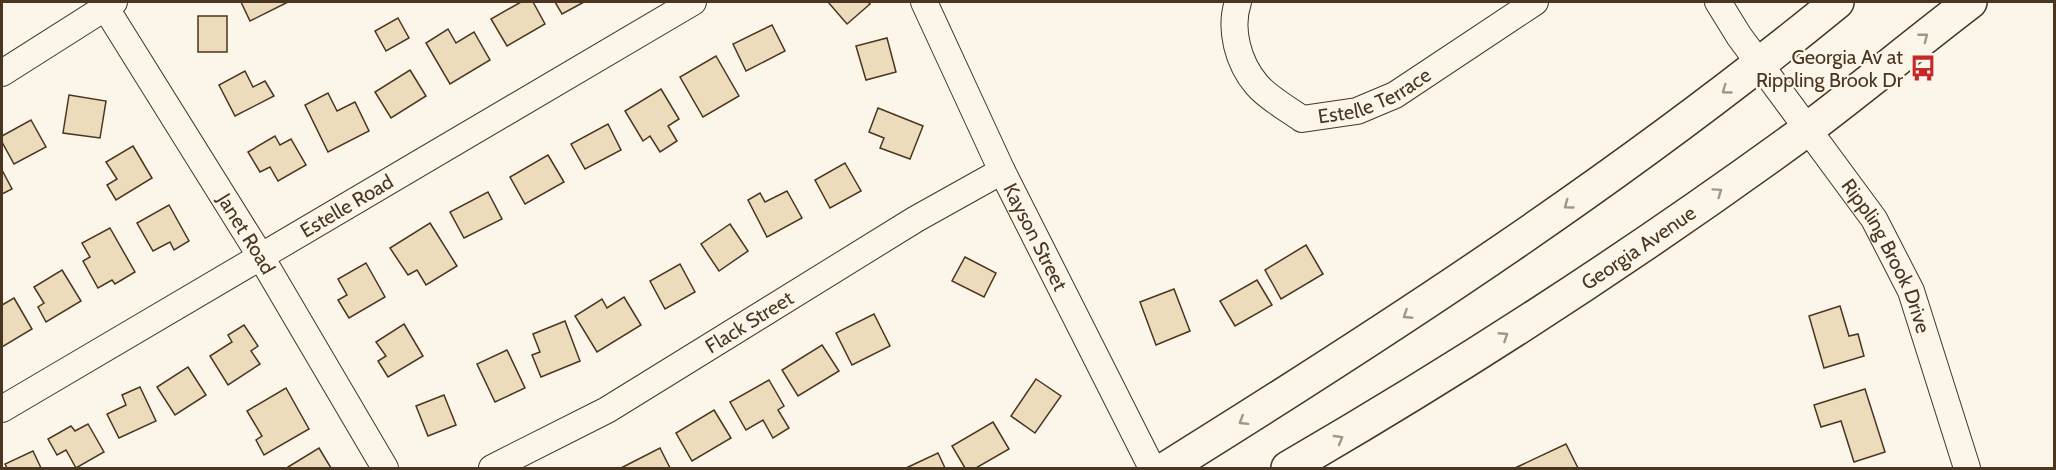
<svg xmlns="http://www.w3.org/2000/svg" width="2056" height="470" viewBox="0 0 2056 470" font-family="Cabin,sans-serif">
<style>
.building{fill:#ecdcbc;stroke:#4a3520;stroke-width:1.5}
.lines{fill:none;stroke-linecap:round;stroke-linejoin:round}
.minor-casing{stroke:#4a3520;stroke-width:28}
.major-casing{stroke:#4a3520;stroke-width:36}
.minor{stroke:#fbf6e9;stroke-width:26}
.major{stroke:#fbf6e9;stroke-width:33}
.oneway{stroke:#a29684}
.labels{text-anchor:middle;stroke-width:4.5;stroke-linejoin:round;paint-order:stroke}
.poi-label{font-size:20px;fill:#4a3520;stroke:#fbf6e9;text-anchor:end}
.street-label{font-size:20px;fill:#4a3520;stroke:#fbf6e9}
</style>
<rect width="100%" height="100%" fill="#fbf6e9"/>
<!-- building -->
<g class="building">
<path d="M241 2H288L250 21Z"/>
<path d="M521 2H533L545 24 507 46 491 19Z"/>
<path d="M555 2H584L562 14Z"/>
<path d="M828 2H868L870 4 847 24Z"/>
<rect x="198" y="16" width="29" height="36"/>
<path d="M398 18 409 38 386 51 375 31Z"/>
<path d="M772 25 785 51 746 71 733 44Z"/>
<path d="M448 29 456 43 474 32 490 60 450 84 426 43Z"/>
<path d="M887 38 896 72 866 80 856 46Z"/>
<path d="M716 56 739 96 703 117 680 77Z"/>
<path d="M410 70 426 96 391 118 375 92Z"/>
<path d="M245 71 253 87 265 81 274 96 235 116 219 85Z"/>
<path d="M661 89 679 119 668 126 677 141 660 152 650 136 643 141 625 111Z"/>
<path d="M328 93 337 111 355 102 369 131 328 152 305 105Z"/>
<path d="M69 95 106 101 100 138 63 133Z"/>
<path d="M878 108 923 126 910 159 880 148 884 138 869 132Z"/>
<path d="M31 120 46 147 14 164 2 142V136Z"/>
<path d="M608 124 621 150 585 169 571 144Z"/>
<path d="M275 136 280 145 291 139 306 165 278 181 270 167 260 172 248 152Z"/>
<path d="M133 146 152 178 116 200 107 185 117 179 106 162Z"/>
<path d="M548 155 564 182 525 204 510 177Z"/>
<path d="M845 163 861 191 830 208 815 180Z"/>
<path d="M2 170 12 189 2 194Z"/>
<path d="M787 191 802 218 767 237 748 200 760 193 765 202Z"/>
<path d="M488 192 502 219 464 238 450 212Z"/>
<path d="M169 205 189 241 174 250 170 242 153 251 137 223Z"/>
<path d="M430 223 457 266 426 285 417 270 408 275 390 248Z"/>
<path d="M730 224 748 251 719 271 701 244Z"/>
<path d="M110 228 135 272 115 284 112 280 98 288 83 261 90 257 82 243Z"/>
<path d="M1306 245 1323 274 1281 299 1265 270Z"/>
<path d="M965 257 996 273 984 297 952 281Z"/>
<path d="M366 263 385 297 349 318 338 300 347 295 338 279Z"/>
<path d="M680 264 695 292 665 309 650 281Z"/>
<path d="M62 270 81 301 46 322 38 307 44 303 34 287Z"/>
<path d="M1257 280 1272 305 1235 326 1220 301Z"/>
<path d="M1174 289 1190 331 1156 345 1140 302Z"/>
<path d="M624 297 641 325 597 352 575 316 602 299 607 308Z"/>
<path d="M14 298 32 329 2 347V305Z"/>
<path d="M1840 306 1849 336 1858 334 1864 356 1824 368 1809 316Z"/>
<path d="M874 314 890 346 852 365 836 333Z"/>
<path d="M565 321 580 361 541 377 532 355 540 352 533 334Z"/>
<path d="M404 324 423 356 388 377 378 361 386 356 376 342Z"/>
<path d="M244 325 258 346 251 351 260 364 228 385 210 356 232 342 228 335Z"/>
<path d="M822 345 839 371 798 396 782 370Z"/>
<path d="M507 350 525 388 495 402 477 364Z"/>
<path d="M188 367 206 395 175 415 157 387Z"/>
<path d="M1036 379 1061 396 1035 433 1011 416Z"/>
<path d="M769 380 784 406 778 410 789 428 773 438 763 420 746 430 730 402Z"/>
<path d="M140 387 156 421 119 438 107 414 126 405 122 395Z"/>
<path d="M286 388 309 429 264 455 256 440 262 436 247 411Z"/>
<path d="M1865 389 1885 452 1854 462 1841 421 1821 427 1814 405Z"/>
<path d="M444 395 456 425 428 436 416 406Z"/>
<path d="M714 410 731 438 692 461 676 433Z"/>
<path d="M993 422 1009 449 976 468H965L952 446Z"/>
<path d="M88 424 104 452 76 468 66 450 57 455 48 439 71 426 75 431Z"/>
<path d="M1566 444 1578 468H1515Z"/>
<path d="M319 448 331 468H288V467Z"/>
<path d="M660 448 670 468H621Z"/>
<path d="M33 451 41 468H7L5 464Z"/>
<path d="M938 453 945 468H906Z"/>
</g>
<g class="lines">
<!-- minor casing -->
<g class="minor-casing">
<g id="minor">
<path id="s1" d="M102 2 261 257 385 468"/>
<path id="s2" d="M924 2 1002 171 1152 468"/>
<path id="s3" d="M1238 2C1229 29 1238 63 1257 85 1268 98 1288 109 1302 119L1357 111 1395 95 1535 2"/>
<path id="s4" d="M1718 2 1739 36 1874 219 1911 291 1967 468"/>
<path d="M2 73 114 2"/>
<path id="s5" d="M2 409 693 2"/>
<path id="s6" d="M492 468 607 410 916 219 1002 171"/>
</g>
</g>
<!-- major casing -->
<g class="major-casing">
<g id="major">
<path d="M1167 468C1398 324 1626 175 1837 2"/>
<path id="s7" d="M1288 468C1466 365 1639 252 1805 131 1861 89 1915 44 1970 2"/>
</g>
</g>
<!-- minor -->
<use href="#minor" class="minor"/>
<!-- major -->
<use href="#major" class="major"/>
</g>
<!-- one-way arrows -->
<defs><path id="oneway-chevron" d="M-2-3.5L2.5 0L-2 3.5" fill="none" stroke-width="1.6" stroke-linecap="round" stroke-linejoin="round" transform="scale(1.5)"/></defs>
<g class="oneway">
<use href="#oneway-chevron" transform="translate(1924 37) rotate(-38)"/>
<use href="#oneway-chevron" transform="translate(1726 90) rotate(144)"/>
<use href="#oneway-chevron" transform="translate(1718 192) rotate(-35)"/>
<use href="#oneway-chevron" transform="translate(1568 205) rotate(144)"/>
<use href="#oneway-chevron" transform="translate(1407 315) rotate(147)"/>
<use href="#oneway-chevron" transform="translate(1504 336) rotate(-33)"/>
<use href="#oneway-chevron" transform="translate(1243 421) rotate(148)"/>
<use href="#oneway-chevron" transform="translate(1339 439) rotate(-30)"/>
</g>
<!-- icons -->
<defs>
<g id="bus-bare" transform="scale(2.07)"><path d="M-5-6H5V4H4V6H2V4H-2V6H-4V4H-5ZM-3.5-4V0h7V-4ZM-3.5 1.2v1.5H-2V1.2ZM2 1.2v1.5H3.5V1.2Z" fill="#c62828" stroke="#fbf6e9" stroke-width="2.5" paint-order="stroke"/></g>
</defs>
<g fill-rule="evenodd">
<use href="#bus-bare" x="1923" y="68"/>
</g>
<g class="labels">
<!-- poi labels -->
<g class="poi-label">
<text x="1903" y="64">Georgia Av at<tspan x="1903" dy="23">Rippling Brook Dr</tspan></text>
</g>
<!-- street labels -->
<g class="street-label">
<text dy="7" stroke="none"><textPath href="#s3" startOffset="222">Estelle Terrace</textPath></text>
<text dy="7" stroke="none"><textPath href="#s5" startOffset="400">Estelle Road</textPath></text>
<text dy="7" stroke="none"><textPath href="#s1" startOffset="273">Janet Road</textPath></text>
<text dy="7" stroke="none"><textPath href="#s2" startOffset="260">Kayson Street</textPath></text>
<text dy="7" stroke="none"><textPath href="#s7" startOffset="414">Georgia Avenue</textPath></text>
<text dy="7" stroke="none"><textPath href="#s4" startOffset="306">Rippling Brook Drive</textPath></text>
<text dy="7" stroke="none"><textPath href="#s6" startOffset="296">Flack Street</textPath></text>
</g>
</g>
<!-- border -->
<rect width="2056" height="470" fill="none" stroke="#4a3520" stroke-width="6"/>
</svg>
